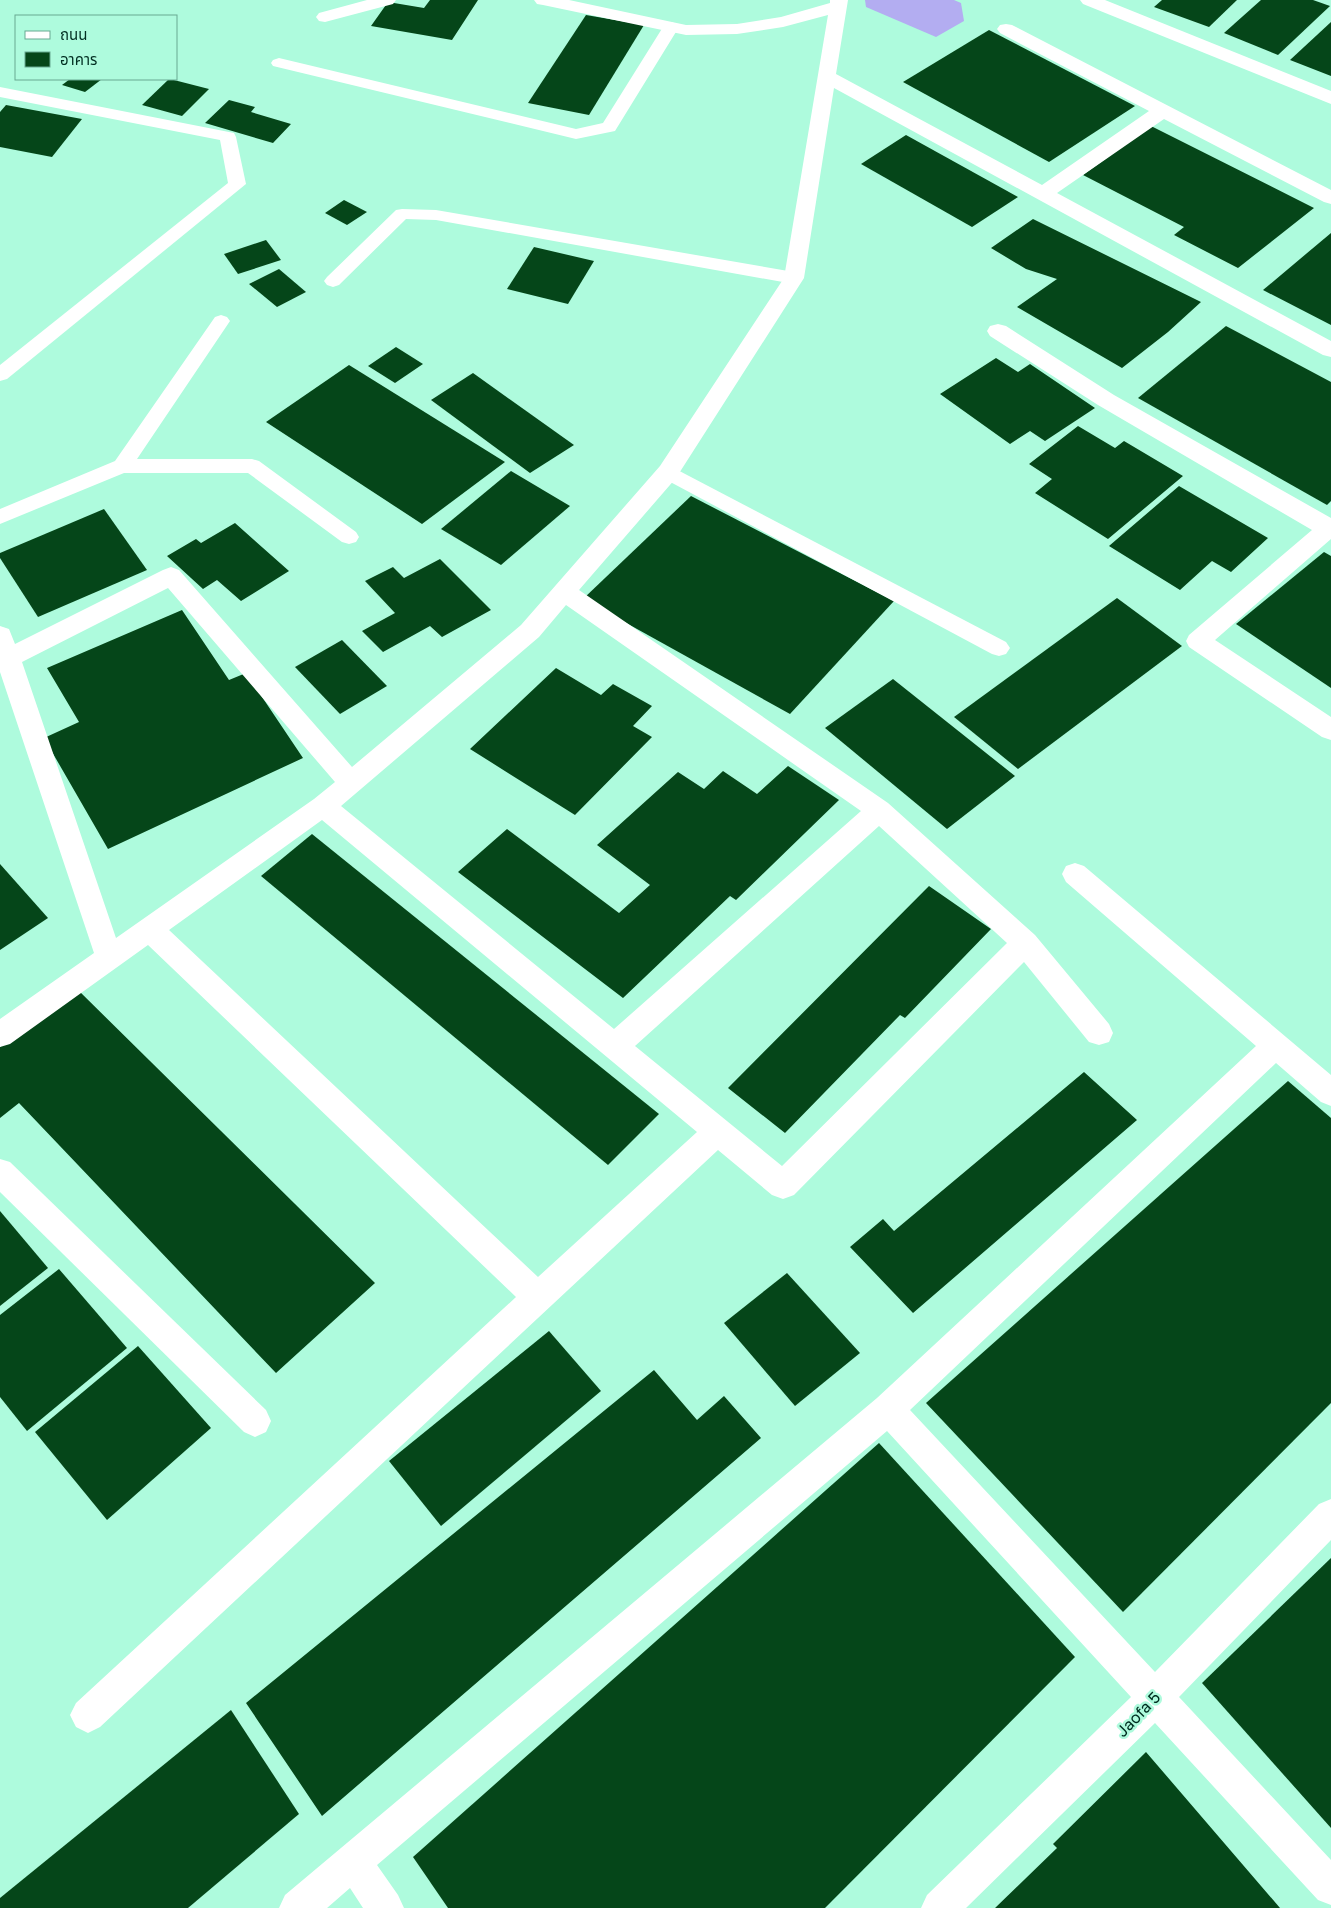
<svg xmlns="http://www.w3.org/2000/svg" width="1331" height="1908" viewBox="0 0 1331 1908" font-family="'Golos Text','Noto Sans Thai',sans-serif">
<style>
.water{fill:#b3adf1}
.building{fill:#054619}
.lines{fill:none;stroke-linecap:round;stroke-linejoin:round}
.lane{fill:#fff;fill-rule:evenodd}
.street{fill:#fff;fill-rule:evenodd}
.labels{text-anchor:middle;stroke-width:5;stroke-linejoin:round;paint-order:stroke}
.near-street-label{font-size:16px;fill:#002e21;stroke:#aefbdd}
</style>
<rect width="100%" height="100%" fill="#aefbdd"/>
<!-- water -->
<path class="water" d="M865 0H954L961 3 964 21 936 37 866 7Z"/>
<!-- building -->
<g class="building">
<path d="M430 0H478L452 40 371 26 388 2 424 8Z"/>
<path d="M1162 0H1237L1209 27 1154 7Z"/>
<path d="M1261 0H1313L1330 6 1278 55 1224 33Z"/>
<path d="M586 15 644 25 589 115 528 103Z"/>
<path d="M1331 22V76L1290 60Z"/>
<path d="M989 30 1135 106 1049 162 903 82Z"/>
<path d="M70 79H102L85 92 62 85Z"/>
<path d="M169 79H170L209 89 182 116 142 105Z"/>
<path d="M229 100 255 107 251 112 291 124 273 143 205 123Z"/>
<path d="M6 105 82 119 52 157 0 147V112Z"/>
<path d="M1151 126 1314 208 1238 268 1174 235 1184 227 1083 175Z"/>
<path d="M906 135 1018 197 972 227 861 164Z"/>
<path d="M344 200 367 212 347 225 325 213Z"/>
<path d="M1033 219 1201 302 1168 332 1122 368 1017 307 1057 279 1026 269 991 248Z"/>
<path d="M1331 233V325L1263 290Z"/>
<path d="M266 240 281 260 238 274 224 254Z"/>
<path d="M534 247 594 261 568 304 507 289Z"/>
<path d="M279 269 306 292 277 307 249 284Z"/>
<path d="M1226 326 1331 382V501L1327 505 1138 398Z"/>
<path d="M396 347 423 364 395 383 368 366Z"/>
<path d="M996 358 1018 372 1030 364 1095 408 1045 441 1030 431 1010 444 940 394Z"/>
<path d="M349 365 505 462 422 524 266 422Z"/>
<path d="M473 373 574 445 530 473 431 400Z"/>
<path d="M1078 426 1115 448 1124 441 1183 476 1108 539 1035 493 1052 479 1029 464Z"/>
<path d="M511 471 570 506 501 565 441 529Z"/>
<path d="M1179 486 1268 538 1231 572 1212 561 1180 590 1109 546Z"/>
<path d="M691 496 894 601 790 714 583 599Z"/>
<path d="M104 509 147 570 38 617 0 558V553Z"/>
<path d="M235 523 289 571 241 601 217 580 203 589 167 556 196 539 201 543Z"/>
<path d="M1324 552 1331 556V688L1236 624Z"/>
<path d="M440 559 491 610 442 637 430 626 383 652 362 631 395 613 365 581 393 567 404 578Z"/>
<path d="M1117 598 1182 646 1018 769 954 717Z"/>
<path d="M182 610 229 680 246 673 303 758 108 849 44 738 79 722 47 668Z"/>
<path d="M342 640 387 686 340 714 295 667Z"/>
<path d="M556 668 601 695 613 684 652 706 633 726 652 737 575 815 470 749Z"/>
<path d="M893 679 1015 776 947 829 825 728Z"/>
<path d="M788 766 839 800 736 900 730 896 623 998 458 872 507 829 619 913 650 885 597 845 678 772 704 789 723 771 757 794Z"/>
<path d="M312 834 659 1114 608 1165 261 876Z"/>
<path d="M0 864 48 918 0 950Z"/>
<path d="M929 886 991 929 905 1018 900 1015 785 1133 728 1088Z"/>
<path d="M77 989 375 1283 276 1373 19 1103 0 1118V1047Z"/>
<path d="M1084 1072 1137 1120 913 1313 850 1247 883 1219 894 1231Z"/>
<path d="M1288 1081 1331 1118V1403L1123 1612 926 1403Z"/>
<path d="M0 1211 48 1268 0 1306Z"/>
<path d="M59 1269 127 1348 27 1431 0 1397V1315Z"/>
<path d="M787 1273 860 1353 795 1406 724 1323Z"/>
<path d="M549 1331 601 1391 441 1526 389 1461Z"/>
<path d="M138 1346 211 1428 107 1520 35 1432Z"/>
<path d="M654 1370 697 1420 724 1396 761 1438 322 1816 246 1703Z"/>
<path d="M879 1443 1075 1657 825 1908H448L413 1857Z"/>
<path d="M1331 1558V1828L1202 1683Z"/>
<path d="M231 1710 299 1814 188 1908H0V1898Z"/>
<path d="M1146 1752 1280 1908H995L1057 1848 1053 1844Z"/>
</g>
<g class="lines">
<!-- lane -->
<g class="lane">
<path d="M671 22 677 24 679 27 615 131 576 139 273 66 271 63 273 60 279 58 576 129 603 123 663 27 665 24Z"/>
<path d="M0 87 234 133 236 137 246 184 7 379 0 381V365L228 183 220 140 0 97Z"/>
<path d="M402 209 436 210 794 272 800 274 803 278 800 282 794 284 436 220 406 219 339 285 333 287 327 285 324 281 327 277 396 210Z"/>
<path d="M221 315 227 317 230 321 137 459H252L259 461 356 532 359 537 356 542 349 544 342 542 248 473H124L0 524V509L115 461 215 317Z"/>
<path d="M668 465 1006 642 1010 648 1006 654 999 656 992 654 661 477 658 472 661 467Z"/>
</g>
<!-- street -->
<g class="street">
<path d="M367 0H396L393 4 325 22 319 21 316 17 319 13Z"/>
<path d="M534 0H569L686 25 737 24 781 17 830 3V0H848L836 74 1042 185 1149 111 1000 33 997 29 1000 25 1006 24 1012 25 1331 190V204L1324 202 1164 119 1057 193 1331 341V357L1323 355 834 88 804 278 676 478 579 590 888 803 1035 935 1109 1024 1113 1033 1109 1042 1099 1045 1089 1042 1024 962 794 1195 783 1199 772 1195 718 1150 100 1727 88 1733 76 1727 70 1715 76 1703 516 1297 148 945 10 1044 0 1047V1019L94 953 0 672V626L9 629 15 644 163 570 171 567 179 570 352 767 521 625 660 466 784 278 828 15 783 27 737 34 686 35 543 5 537 4ZM168 588 335 782 314 799 116 938 22 662ZM566 605 861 811 614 1029 341 806 539 637ZM322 820 697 1132 538 1277 169 930ZM879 826 1007 943 782 1166 635 1046Z"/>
<path d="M1080 0H1105L1331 91V104L1083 4Z"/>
<path d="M998 324 1006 326 1114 395 1331 518V539L1215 640 1331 717V740L1322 737 1189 647 1186 641 1189 635 1312 530 1098 405 990 336 987 331 990 326Z"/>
<path d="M1075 863 1084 866 1331 1075V1106L1321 1102 1276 1063 910 1410 1155 1672 1319 1504 1331 1499V1540L1179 1697 1331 1860V1905L1318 1900 1155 1723 966 1908H921L927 1895 1131 1697 887 1431 377 1865 398 1895 404 1908H363L350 1888 327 1908H279L285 1895 877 1398 1256 1046 1066 882 1062 874 1066 866Z"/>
<path d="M0 1159 10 1162 266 1410 271 1421 266 1432 255 1437 244 1432 0 1192Z"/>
</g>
</g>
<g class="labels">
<!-- near-street labels -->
<g class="near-street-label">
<text transform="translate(1138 1714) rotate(-46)" y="6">Jaofa 5</text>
</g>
</g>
<!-- legend -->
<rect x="15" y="15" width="162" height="65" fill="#aefbdd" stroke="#68a992"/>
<rect x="25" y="31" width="25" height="8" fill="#ffffff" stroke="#68a992"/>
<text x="60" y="40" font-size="15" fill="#002e21">ถนน</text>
<rect x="25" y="52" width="25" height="15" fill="#054619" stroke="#68a992"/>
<text x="60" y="65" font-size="15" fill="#002e21">อาคาร</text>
</svg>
